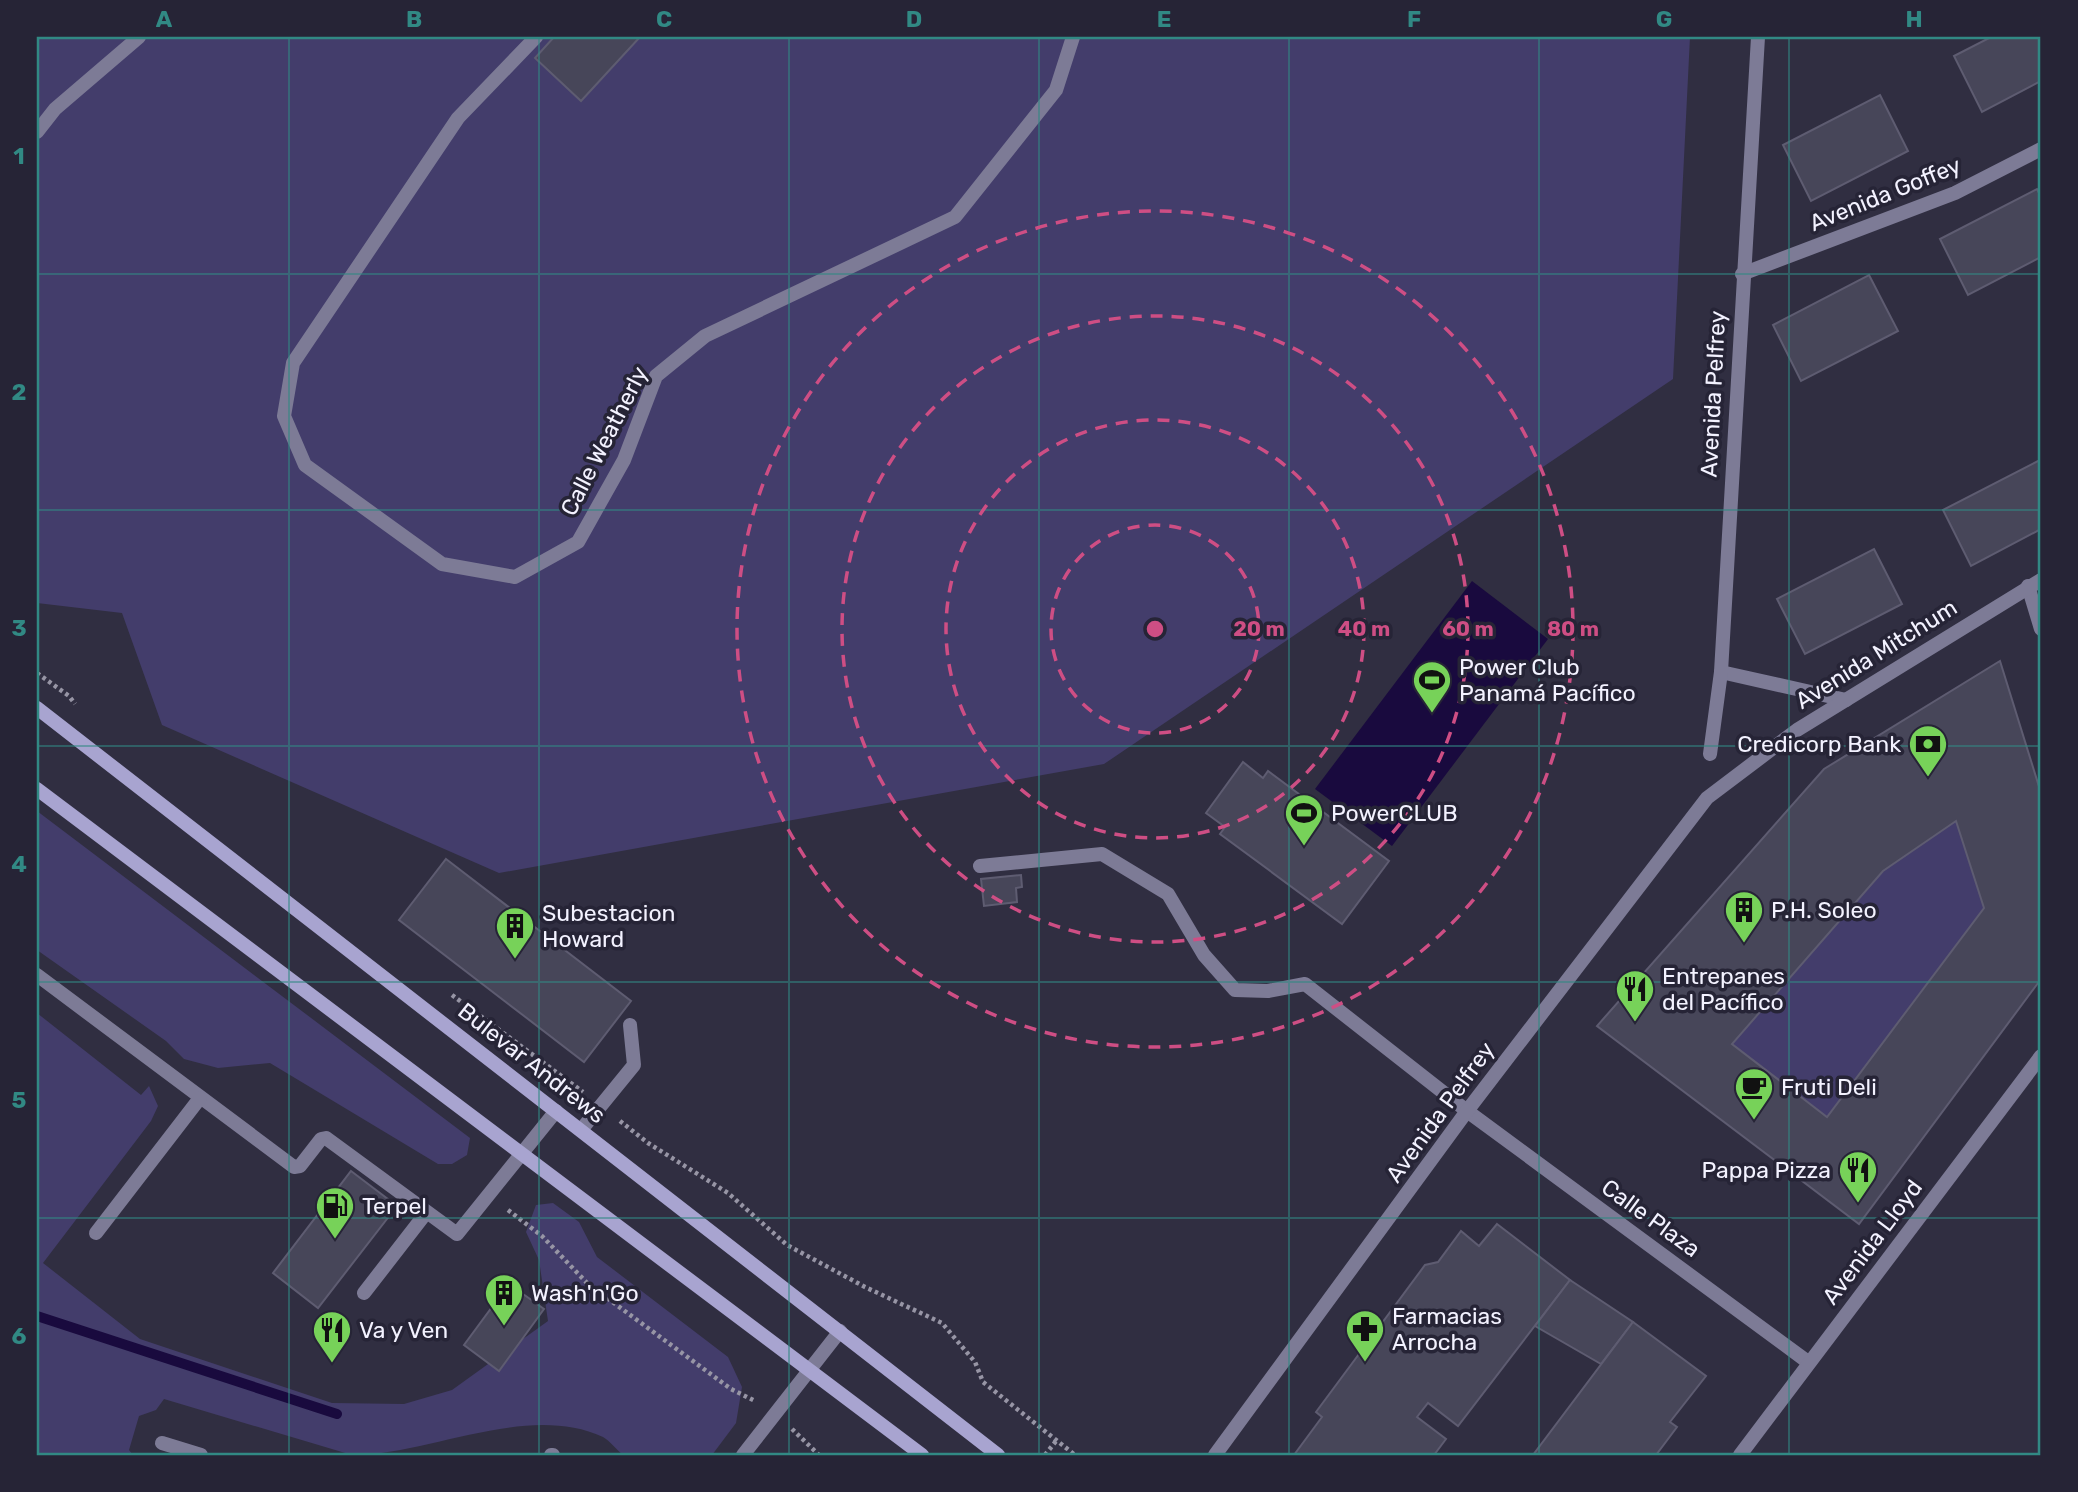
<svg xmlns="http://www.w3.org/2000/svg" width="2078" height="1492" viewBox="0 0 2078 1492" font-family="Rubik,sans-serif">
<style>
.green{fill:#433d6b}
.water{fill:#190a3e}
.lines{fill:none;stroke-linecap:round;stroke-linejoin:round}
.stream{stroke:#190a3e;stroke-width:10}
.building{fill:#474659;stroke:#5e5c71;stroke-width:2;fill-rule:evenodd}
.path{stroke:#9795a5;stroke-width:4.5;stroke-dasharray:3.5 3.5;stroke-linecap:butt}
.service{stroke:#7d7b96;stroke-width:14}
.minor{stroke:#7d7b96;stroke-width:14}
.secondary{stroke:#a8a4d0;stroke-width:14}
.grid{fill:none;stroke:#318984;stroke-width:2;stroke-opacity:0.55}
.ring{fill:none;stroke:#ce4e84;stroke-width:3.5;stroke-dasharray:12 9}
.labels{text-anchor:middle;stroke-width:7;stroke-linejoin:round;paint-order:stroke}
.street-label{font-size:23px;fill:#f3f2ff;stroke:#262436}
.poi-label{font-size:23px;fill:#f3f2ff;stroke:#262436;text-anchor:start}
.centre{fill:#ce4e84;stroke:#262436;stroke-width:3.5}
.ring-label{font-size:21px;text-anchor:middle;font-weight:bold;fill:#ce4e84;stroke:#262436;stroke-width:7;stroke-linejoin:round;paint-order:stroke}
.neatline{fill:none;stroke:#318984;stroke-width:2.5}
.grid-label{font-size:23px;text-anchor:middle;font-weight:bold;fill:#318984}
</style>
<rect width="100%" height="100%" fill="#302e41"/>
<!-- green -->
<g class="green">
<path d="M37 37H1690L1673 379 1104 764 499 873 162 725 122 613 37 603Z"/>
<path d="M37 811 470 1138 467 1155 452 1164H438L270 1063 218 1068 184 1059 166 1041 37 950Z"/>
<path d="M1956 821 1984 908 1827 1117 1732 1044 1883 871Z"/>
<path d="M37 1013 141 1095 149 1086 158 1106 151 1121 43 1263 140 1339 332 1403 404 1404 452 1390 548 1321 539 1260 526 1232 536 1205 553 1203 579 1222 597 1257 728 1357 742 1387 736 1423 712 1455H623C617 1450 610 1441 603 1437 527 1402 429 1455 352 1455L164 1399 156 1410 139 1416 129 1450 133 1455H37Z"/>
</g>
<!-- water -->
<path class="water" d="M1472 581 1548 639 1392 846 1315 789Z"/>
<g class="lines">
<!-- stream -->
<path class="stream" d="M37 1316 337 1414"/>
</g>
<!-- building -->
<g class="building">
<path d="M554 37H640L581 101 535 58Z"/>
<path d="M1991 37H2041V81L1982 112 1954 56Z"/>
<path d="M1880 95 1908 151 1811 201 1783 145Z"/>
<path d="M2037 189 2041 197V257L1968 295 1940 239Z"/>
<path d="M1869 275 1898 331 1801 381 1773 325Z"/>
<path d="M2040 460 2041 529 1971 566 1943 510Z"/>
<path d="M1874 549 1902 604 1805 654 1777 599Z"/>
<path d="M2000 661 2041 793V979L1859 1224 1597 1026 1824 769ZM1956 821 1984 908 1827 1117 1732 1044 1883 871Z"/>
<path d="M1243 762 1263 778 1268 771 1389 861 1342 924 1220 834 1225 827 1206 813Z"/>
<path d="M446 859 631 1001 584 1062 399 920Z"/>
<path d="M1021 875 1022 887 1016 888 1017 902 984 906 981 879Z"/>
<path d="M351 1171 397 1206 318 1308 273 1273Z"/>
<path d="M1497 1224 1570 1280 1458 1426 1428 1403 1417 1417 1446 1439 1434 1455H1294L1322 1417 1316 1412 1425 1265 1438 1262 1461 1231 1479 1246Z"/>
<path d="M1570 1280 1633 1322 1601 1364 1535 1326Z"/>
<path d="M509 1284 544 1309 499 1371 464 1345Z"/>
<path d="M1633 1322 1706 1376 1670 1422 1677 1427 1656 1455H1533Z"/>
</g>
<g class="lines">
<!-- path -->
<g class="path">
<path d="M37 673 69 696 75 704"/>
<path d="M452 995 583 1092"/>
<path d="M620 1121 648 1143 728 1193 787 1245 865 1287 942 1323 975 1362 983 1382 1075 1455"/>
<path d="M508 1210 542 1236 588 1284 731 1389 755 1401"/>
<path d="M792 1429 819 1455"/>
<path d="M1045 1455 1056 1441"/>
</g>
<!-- service -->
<g class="service">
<path d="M980 866 1102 854 1168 894 1204 955 1235 990 1268 991 1305 984 1467 1111"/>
<path d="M37 975 294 1167 300 1166 321 1139 326 1138 457 1234 556 1111"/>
<path d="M581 1130 634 1065 630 1025"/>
<path d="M96 1233 200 1098"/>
<path d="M364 1293 426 1213"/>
<path d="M162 1443 201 1455"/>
<path d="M551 1455H553"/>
</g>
<!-- minor -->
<g class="minor">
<path d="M536 37 458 118 293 363 284 416 305 465 442 564 515 577 578 542 624 460 656 376 705 336 955 217 1056 90 1073 37"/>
<path d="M37 132 55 109 139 37"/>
<path d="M1742 274 1955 193 2041 149"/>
<path d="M2028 586 2041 629"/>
<path d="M1721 672 1846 700"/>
<path d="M1710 754 1721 672 1758 37"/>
<path d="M1467 1111 1808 1362"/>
<path d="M743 1455 840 1331"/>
<path d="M1215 1455 1467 1111 1707 798 1797 730 2041 580"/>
<path d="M1740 1455 2041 1056"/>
</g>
<!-- secondary -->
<g class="secondary">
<path d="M37 708 998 1455"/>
<path d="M37 789 922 1455"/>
</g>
</g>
<!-- grid -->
<path class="grid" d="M289 37V1455M539 37V1455M789 37V1455M1039 37V1455M1289 37V1455M1539 37V1455M1789 37V1455M37 274H2041M37 510H2041M37 746H2041M37 982H2041M37 1218H2041"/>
<!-- distance rings -->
<g class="ring">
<circle cx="1155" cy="629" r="104"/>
<circle cx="1155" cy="629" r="209"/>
<circle cx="1155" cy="629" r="313"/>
<circle cx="1155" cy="629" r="418"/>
</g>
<!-- icons -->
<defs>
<g id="stadium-pin" transform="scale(2.0125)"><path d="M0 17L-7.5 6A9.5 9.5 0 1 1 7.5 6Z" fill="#77d259" stroke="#262436"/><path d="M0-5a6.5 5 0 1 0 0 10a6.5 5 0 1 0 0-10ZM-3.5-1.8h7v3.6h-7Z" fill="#111"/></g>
<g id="bank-pin" transform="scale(2.0125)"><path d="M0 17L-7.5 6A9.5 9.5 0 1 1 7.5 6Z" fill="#77d259" stroke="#262436"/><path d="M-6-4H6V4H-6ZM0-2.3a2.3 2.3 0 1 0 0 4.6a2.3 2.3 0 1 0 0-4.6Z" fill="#111"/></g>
<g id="building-pin" transform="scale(2.0125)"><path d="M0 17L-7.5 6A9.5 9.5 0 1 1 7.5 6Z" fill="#77d259" stroke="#262436"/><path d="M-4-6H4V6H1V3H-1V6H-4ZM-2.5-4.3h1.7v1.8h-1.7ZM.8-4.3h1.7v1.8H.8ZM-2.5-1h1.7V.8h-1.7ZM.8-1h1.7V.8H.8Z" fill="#111"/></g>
<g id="restaurant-pin" transform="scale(2.0125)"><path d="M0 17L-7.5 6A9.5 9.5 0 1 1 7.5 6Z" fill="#77d259" stroke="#262436"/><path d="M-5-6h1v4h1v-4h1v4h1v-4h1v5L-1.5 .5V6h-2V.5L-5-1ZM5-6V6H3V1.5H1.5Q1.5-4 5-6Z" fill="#111"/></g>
<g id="cafe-pin" transform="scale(2.0125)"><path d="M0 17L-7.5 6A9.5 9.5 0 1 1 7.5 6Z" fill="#77d259" stroke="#262436"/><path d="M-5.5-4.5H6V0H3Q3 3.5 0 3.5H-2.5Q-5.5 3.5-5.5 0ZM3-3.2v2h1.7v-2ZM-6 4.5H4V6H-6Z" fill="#111"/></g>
<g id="fuel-pin" transform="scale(2.0125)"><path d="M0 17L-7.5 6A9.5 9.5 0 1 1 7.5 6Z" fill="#77d259" stroke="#262436"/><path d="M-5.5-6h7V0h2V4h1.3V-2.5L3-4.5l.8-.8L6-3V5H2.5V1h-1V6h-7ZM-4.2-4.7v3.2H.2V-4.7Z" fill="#111"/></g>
<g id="pharmacy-pin" transform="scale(2.0125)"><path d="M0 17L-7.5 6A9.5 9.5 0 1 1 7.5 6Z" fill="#77d259" stroke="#262436"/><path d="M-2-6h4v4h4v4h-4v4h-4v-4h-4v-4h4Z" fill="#111"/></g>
</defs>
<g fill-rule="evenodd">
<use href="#stadium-pin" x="1432" y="680"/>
<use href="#bank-pin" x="1928" y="744"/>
<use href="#stadium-pin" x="1304" y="813"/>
<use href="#building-pin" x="1744" y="910"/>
<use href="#building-pin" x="515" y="926"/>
<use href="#restaurant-pin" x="1635" y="989"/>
<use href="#cafe-pin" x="1754" y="1087"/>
<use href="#restaurant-pin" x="1858" y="1170"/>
<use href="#fuel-pin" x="335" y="1206"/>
<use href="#building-pin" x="504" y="1293"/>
<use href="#pharmacy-pin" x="1365" y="1329"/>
<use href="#restaurant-pin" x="332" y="1330"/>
</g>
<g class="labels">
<!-- street labels -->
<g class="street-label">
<text transform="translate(1885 194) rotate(-22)" y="8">Avenida Goffey</text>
<text transform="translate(1713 394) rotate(-87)" y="8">Avenida Pelfrey</text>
<text transform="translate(604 441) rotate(-63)" y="8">Calle Weatherly</text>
<text transform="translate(1876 654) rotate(-32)" y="8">Avenida Mitchum</text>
<text transform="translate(532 1063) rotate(38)" y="8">Bulevar Andrews</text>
<text transform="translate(1440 1112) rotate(-54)" y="8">Avenida Pelfrey</text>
<text transform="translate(1651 1218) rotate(36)" y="8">Calle Plaza</text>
<text transform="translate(1872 1242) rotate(-53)" y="8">Avenida Lloyd</text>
</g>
<!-- poi labels -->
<g class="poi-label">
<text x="1459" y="675">Power Club<tspan x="1459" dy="26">Panamá Pacífico</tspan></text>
<text x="1901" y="752" text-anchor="end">Credicorp Bank</text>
<text x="1331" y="821">PowerCLUB</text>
<text x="1771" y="918">P.H. Soleo</text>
<text x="542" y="921">Subestacion<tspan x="542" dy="26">Howard</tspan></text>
<text x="1662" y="984">Entrepanes<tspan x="1662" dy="26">del Pacífico</tspan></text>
<text x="1781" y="1095">Fruti Deli</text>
<text x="1831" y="1178" text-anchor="end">Pappa Pizza</text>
<text x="362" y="1214">Terpel</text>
<text x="531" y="1301">Wash'n'Go</text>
<text x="1392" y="1324">Farmacias<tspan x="1392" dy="26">Arrocha</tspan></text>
<text x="359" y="1338">Va y Ven</text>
</g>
</g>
<circle cx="1155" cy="629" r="10" class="centre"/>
<g class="ring-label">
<text x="1259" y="636">20 m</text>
<text x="1364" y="636">40 m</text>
<text x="1468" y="636">60 m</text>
<text x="1573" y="636">80 m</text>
</g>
<!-- border -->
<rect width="2078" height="1492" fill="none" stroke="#262436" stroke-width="77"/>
<rect x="38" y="38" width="2001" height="1416" class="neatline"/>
<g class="grid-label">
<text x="164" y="27">A</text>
<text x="414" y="27">B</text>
<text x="664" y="27">C</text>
<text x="914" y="27">D</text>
<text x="1164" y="27">E</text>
<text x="1414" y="27">F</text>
<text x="1664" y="27">G</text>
<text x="1914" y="27">H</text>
<text x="19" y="164">1</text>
<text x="19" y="400">2</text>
<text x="19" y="636">3</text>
<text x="19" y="872">4</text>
<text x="19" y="1108">5</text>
<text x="19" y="1344">6</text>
</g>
</svg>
